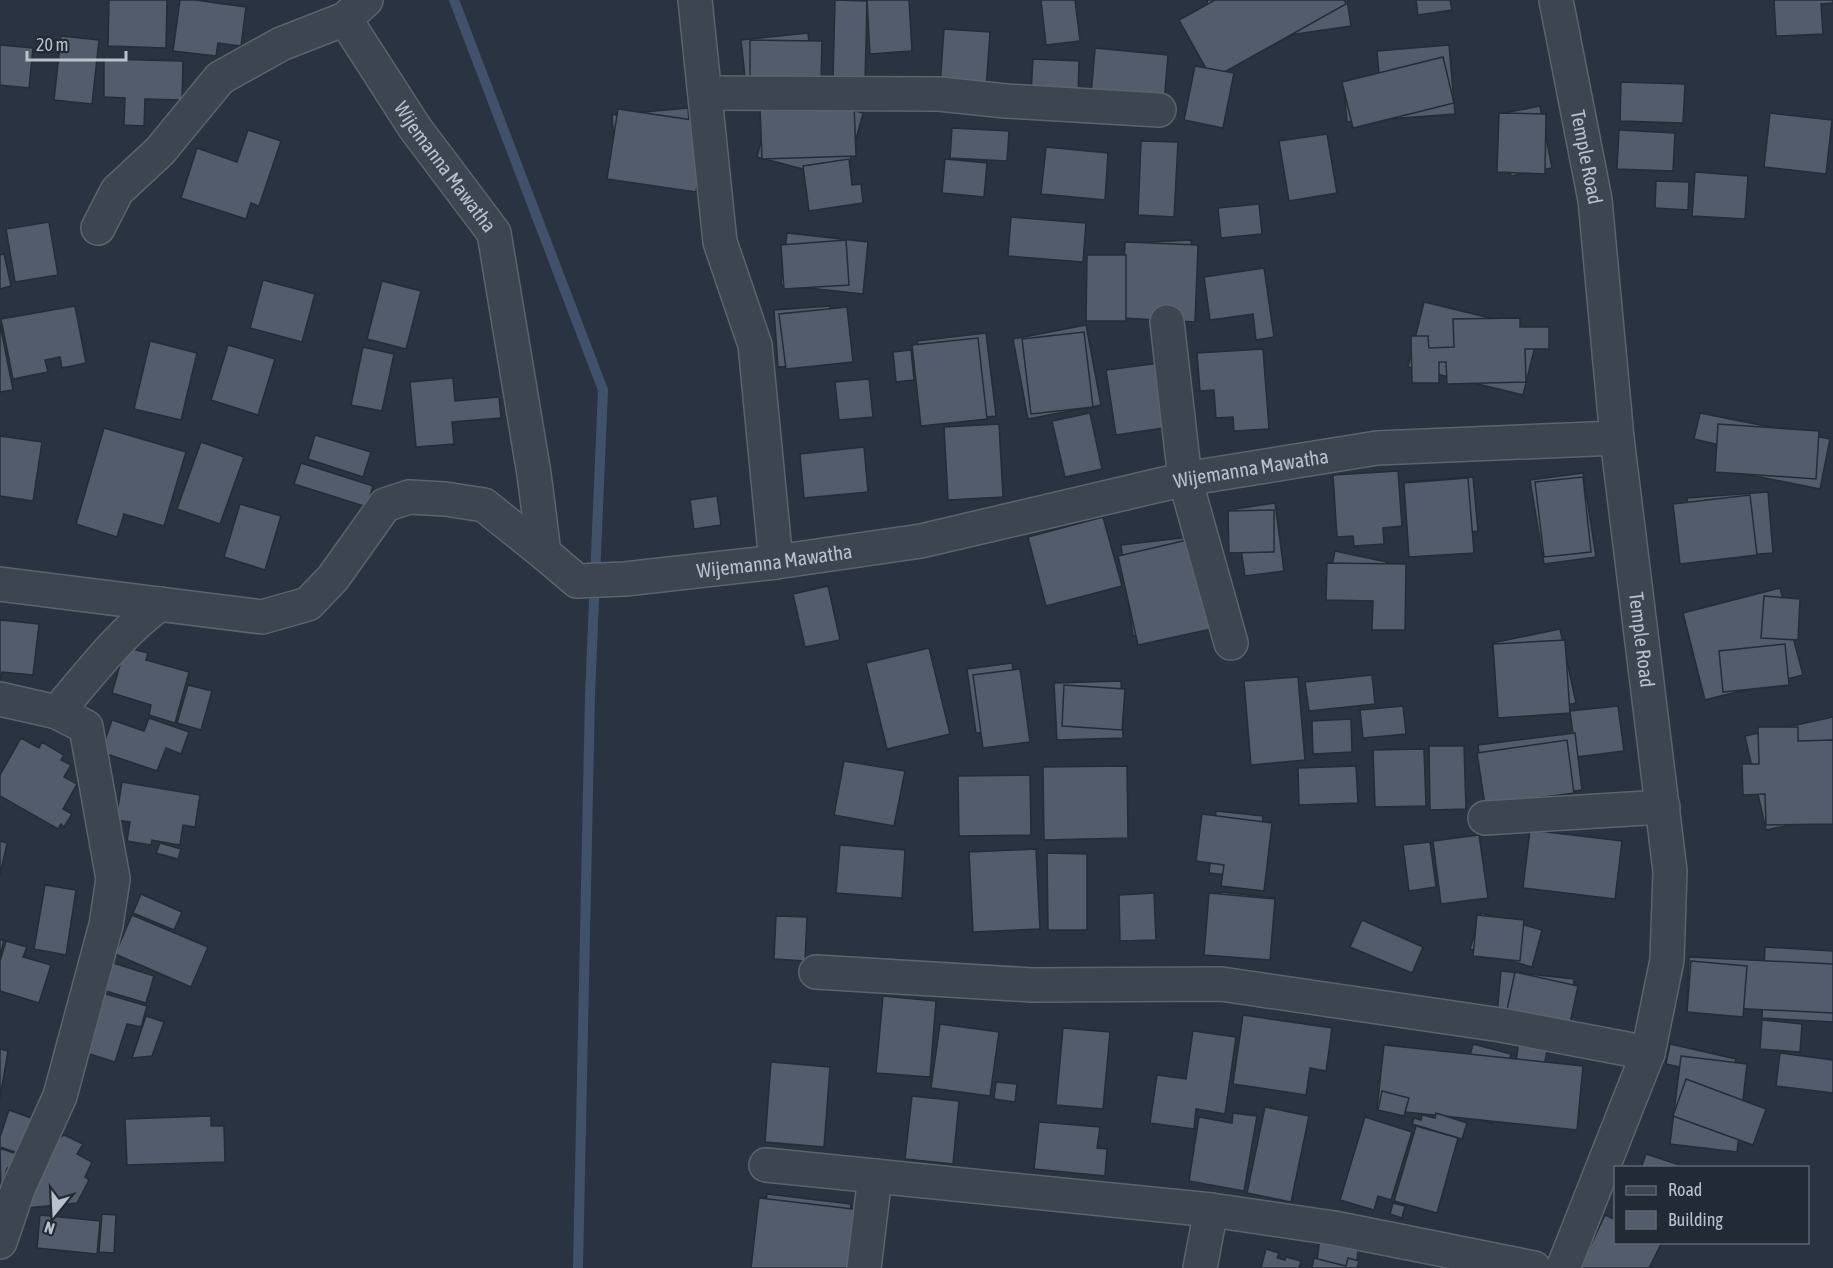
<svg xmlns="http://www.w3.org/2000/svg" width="1833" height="1268" viewBox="0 0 1833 1268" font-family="'Asap Condensed',sans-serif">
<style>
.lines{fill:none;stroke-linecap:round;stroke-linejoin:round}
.stream{stroke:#415169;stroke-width:10}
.building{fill:#535c6c;stroke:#242c38;stroke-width:1.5}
.minor-casing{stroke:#5b636e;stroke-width:36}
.minor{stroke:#3d4551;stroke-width:33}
.labels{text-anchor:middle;stroke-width:5;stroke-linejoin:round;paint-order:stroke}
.street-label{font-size:20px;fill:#bac1cb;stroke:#222a36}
</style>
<rect width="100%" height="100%" fill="#293341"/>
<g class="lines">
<!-- stream -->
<path class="stream" d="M454 0 603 390 590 695 578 1268"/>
</g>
<!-- building -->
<g class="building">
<path d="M109 0H167L166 48 108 46Z"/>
<path d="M180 0H195L246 7 241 46 218 43 216 56 173 51Z"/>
<path d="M835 0 867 1 865 82 833 80Z"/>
<path d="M867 0H909L912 51 870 54Z"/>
<path d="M1041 0H1075L1080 41 1046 45Z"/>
<path d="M1207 0H1347L1351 26 1214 46Z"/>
<path d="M1215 0H1344L1346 4 1212 79 1179 20Z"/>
<path d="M1416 0H1450L1452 10 1418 15Z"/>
<path d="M1774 0H1833V3L1821 4 1823 34 1776 36Z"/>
<path d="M944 29 990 32 986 90 940 87Z"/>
<path d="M808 33 812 70 745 77 741 40Z"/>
<path d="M61 36 99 40 92 104 54 100Z"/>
<path d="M750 40 822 41 821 82 750 81Z"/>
<path d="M0 45 33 48 29 88 0 85Z"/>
<path d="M1449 45 1455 114 1347 122 1344 87 1380 85 1377 51Z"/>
<path d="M1095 48 1168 55 1164 103 1091 96Z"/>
<path d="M1443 57 1454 103 1353 128 1342 82Z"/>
<path d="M104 59 183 61 182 100 145 99 144 126 124 125 125 98 104 97Z"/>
<path d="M1033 59 1079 61 1078 96 1031 94Z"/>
<path d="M1195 66 1234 73 1223 128 1184 120Z"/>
<path d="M1621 82 1685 84 1683 123 1620 121Z"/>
<path d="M775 89 863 113 845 180 757 157Z"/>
<path d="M854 105 856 156 762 159 760 108Z"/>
<path d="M1540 106 1552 168 1511 176 1499 114Z"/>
<path d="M688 108 692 162 616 168 612 115Z"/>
<path d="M618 109 706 122 696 192 607 179Z"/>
<path d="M1499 113 1546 114 1545 174 1497 172Z"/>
<path d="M1770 113 1832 120 1826 174 1764 167Z"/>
<path d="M952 128 1009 131 1007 161 950 158Z"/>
<path d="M248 130 281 141 259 206 251 203 246 219 181 198 197 148 237 162Z"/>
<path d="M1619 130 1675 133 1673 171 1617 169Z"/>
<path d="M1327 134 1337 193 1289 201 1279 141Z"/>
<path d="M1141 141 1178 142 1174 217 1138 215Z"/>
<path d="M1046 147 1108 153 1105 200 1041 194Z"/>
<path d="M849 159 852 185 861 184 863 203 809 211 803 166Z"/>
<path d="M945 159 987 163 984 197 942 193Z"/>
<path d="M1695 172 1748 176 1745 219 1692 216Z"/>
<path d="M1656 181 1689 182 1688 210 1655 208Z"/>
<path d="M1259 204 1262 234 1221 238 1218 208Z"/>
<path d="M1011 217 1086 223 1083 262 1008 256Z"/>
<path d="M49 222 58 275 15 282 6 229Z"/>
<path d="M787 233 868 242 863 294 781 285Z"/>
<path d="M846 240 849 285 784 289 781 245Z"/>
<path d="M1191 240 1195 309 1136 313 1131 243Z"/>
<path d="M1125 242 1198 245 1195 322 1122 318Z"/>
<path d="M4 254 11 286 0 289V255Z"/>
<path d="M1087 255H1126V321H1086Z"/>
<path d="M1264 268 1274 337 1256 340 1253 314 1210 320 1204 277Z"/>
<path d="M263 280 315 294 302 342 250 328Z"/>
<path d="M382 281 421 291 406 349 367 339Z"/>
<path d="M1424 302 1539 330 1523 395 1408 367Z"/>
<path d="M75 306 86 363 62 368 60 357 45 360 48 372 13 379 1 319Z"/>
<path d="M830 306 835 363 778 367 774 310Z"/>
<path d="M847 307 853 362 786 369 779 314Z"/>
<path d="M1520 318V327H1549V349H1525L1526 382 1447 384 1446 362H1439V383H1412L1411 336H1428L1429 348 1454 347 1453 319Z"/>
<path d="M0 324 13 390 0 392Z"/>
<path d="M1086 325 1101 405 1028 419 1013 339Z"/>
<path d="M1084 332 1093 407 1031 414 1022 339Z"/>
<path d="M986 333 996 416 927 423 917 341Z"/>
<path d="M978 338 987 419 921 426 912 345Z"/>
<path d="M150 341 197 353 181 420 134 409Z"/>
<path d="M228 345 275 359 258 415 211 400Z"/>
<path d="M363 347 394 354 382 411 351 405Z"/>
<path d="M1263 349 1269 429 1234 431 1233 417 1216 418 1214 390 1200 391 1197 353Z"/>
<path d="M911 350 914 380 896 382 893 352Z"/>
<path d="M1160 363 1170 427 1116 435 1106 370Z"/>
<path d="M453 378 455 401 499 397 501 418 452 422 454 444 416 447 410 382Z"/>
<path d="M869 379 873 417 839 420 835 382Z"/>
<path d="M1090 413 1102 469 1065 477 1052 421Z"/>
<path d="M1700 413 1830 439 1820 489 1716 468 1720 445 1694 439Z"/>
<path d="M999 424 1003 497 948 500 944 427Z"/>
<path d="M1718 424 1819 431 1816 479 1715 472Z"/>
<path d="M104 428 186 452 164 526 124 514 117 537 76 524Z"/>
<path d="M315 435 371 452 363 477 308 459Z"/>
<path d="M0 436 42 442 33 501 0 496Z"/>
<path d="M201 442 244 457 220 524 177 509Z"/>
<path d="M864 447 868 492 804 498 800 454Z"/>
<path d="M301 463 373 486 367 507 294 484Z"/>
<path d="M1398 471 1402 526 1383 528 1384 544 1354 546 1353 536 1337 537 1333 475Z"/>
<path d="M1583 473 1596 557 1544 564 1530 480Z"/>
<path d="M1473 477 1478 531 1458 533 1460 552 1411 555 1405 482Z"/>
<path d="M1583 477 1591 552 1544 557 1535 482Z"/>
<path d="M1468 478 1474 553 1409 557 1404 483Z"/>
<path d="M1768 492 1773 553 1692 559 1687 498Z"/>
<path d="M1750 495 1757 555 1680 564 1673 504Z"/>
<path d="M717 496 721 525 694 529 690 500Z"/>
<path d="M1275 503 1284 571 1245 576 1235 509Z"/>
<path d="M240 504 281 516 265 570 224 557Z"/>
<path d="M1274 510V552L1229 553 1228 511Z"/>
<path d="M1103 517 1122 586 1046 606 1028 537Z"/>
<path d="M1190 537 1202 627 1133 636 1121 545Z"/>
<path d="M1196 538 1216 628 1138 645 1118 556Z"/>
<path d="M1335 551 1387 562 1379 600 1327 589Z"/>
<path d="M1327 563 1406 564 1405 630H1372L1373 601 1326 600Z"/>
<path d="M828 586 840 640 805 647 793 594Z"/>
<path d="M1780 588 1803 675 1705 700 1683 613Z"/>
<path d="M1764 596 1800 599 1798 640 1761 638Z"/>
<path d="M0 620 39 624 33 675 2 672 0 680Z"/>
<path d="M1560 629 1576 703 1507 717 1492 643Z"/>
<path d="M1565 640 1570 713 1498 718 1493 644Z"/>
<path d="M1785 644 1789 685 1723 692 1719 651Z"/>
<path d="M125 647 148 653 146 660 189 672 175 723 149 715 151 705 112 693Z"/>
<path d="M929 648 950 734 887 749 866 663Z"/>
<path d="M1012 663 1021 728 976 733 967 669Z"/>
<path d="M1020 669 1030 742 983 748 973 675Z"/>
<path d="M1372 675 1375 704 1309 711 1305 682Z"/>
<path d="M1298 677 1305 760 1251 765 1244 681Z"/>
<path d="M1121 681 1123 738 1057 740 1054 683Z"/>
<path d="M188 685 212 691 201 730 177 723Z"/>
<path d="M1064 685 1125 689 1122 730 1062 726Z"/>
<path d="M1403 706 1406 734 1363 738 1360 710Z"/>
<path d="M1618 706 1624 751 1576 757 1570 711Z"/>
<path d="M1833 717V816L1766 830 1745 736Z"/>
<path d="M149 718 189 732 181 754 166 748 157 771 101 752 112 720 144 731Z"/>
<path d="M1351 719 1352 752 1313 754 1312 721Z"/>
<path d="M1758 727H1798V741L1833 740V824L1766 825 1765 794 1743 795 1742 764H1759Z"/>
<path d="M1575 733 1582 790 1485 803 1478 745Z"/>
<path d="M21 738 39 748 42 742 64 755 61 760 71 765 64 777 77 784 63 809 72 814 64 827 61 824 58 829 0 796V775Z"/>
<path d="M1567 740 1574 793 1485 805 1477 753Z"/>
<path d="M1429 746H1464L1466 809 1430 810Z"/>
<path d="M1424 749 1426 806 1375 807 1373 750Z"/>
<path d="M844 761 905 771 894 826 834 815Z"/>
<path d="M1127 766 1128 838 1044 840 1043 767Z"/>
<path d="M1356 766 1358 803 1299 805 1298 768Z"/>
<path d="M1030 775 1031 835 959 836 958 776Z"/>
<path d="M122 782 200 795 195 827 183 825 180 845 152 840 151 845 127 841 130 822 116 820Z"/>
<path d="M1216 811 1263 816 1257 878 1209 873Z"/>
<path d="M1202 814 1272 823 1264 891 1221 886 1224 865 1196 861Z"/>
<path d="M1530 830 1622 841 1615 899 1523 888Z"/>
<path d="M1479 835 1488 898 1441 904 1433 841Z"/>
<path d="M0 841 7 843 0 875Z"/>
<path d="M1430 842 1436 887 1409 891 1403 845Z"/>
<path d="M160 843 181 849 178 859 156 853Z"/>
<path d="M840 845 905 850 902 898 836 893Z"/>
<path d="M1036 849 1040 929 973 932 969 852Z"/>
<path d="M1047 853 1087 854V930H1048Z"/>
<path d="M45 885 76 890 66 955 34 949Z"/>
<path d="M1221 892 1274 898 1268 956 1215 950Z"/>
<path d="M1154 893 1156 940 1120 941 1119 895Z"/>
<path d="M1209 893 1275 899 1270 960 1204 955Z"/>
<path d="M141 894 182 912 174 930 133 913Z"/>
<path d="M1481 913 1542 930 1532 967 1470 949Z"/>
<path d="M132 915 208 947 191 987 115 954Z"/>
<path d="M1477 915 1524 920 1520 961 1473 956Z"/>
<path d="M776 916 807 917 805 961 774 959Z"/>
<path d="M1362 920 1423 947 1412 973 1350 947Z"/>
<path d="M0 939 4 941 0 956Z"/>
<path d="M6 941 27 947 23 957 51 965 39 1003 0 991V961Z"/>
<path d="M1765 947 1833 951V1022L1762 1018Z"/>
<path d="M1689 957 1833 964V1013L1687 1006Z"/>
<path d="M107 961 154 976 146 1003 99 989Z"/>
<path d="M1691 961 1747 966 1743 1017 1687 1012Z"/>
<path d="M1501 971 1574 979 1570 1022 1497 1014Z"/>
<path d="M1515 972 1578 986 1570 1023 1507 1010Z"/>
<path d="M99 992 147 1006 141 1027 127 1024 115 1062 80 1051Z"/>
<path d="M883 996 936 1001 930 1077 876 1073Z"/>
<path d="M1243 1015 1332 1028 1326 1071 1310 1068 1306 1095 1233 1084Z"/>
<path d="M146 1016 164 1022 152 1056 132 1058Z"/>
<path d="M1762 1020 1802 1024 1800 1052 1760 1049Z"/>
<path d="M940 1024 999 1032 990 1096 931 1088Z"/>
<path d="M1063 1028 1110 1032 1103 1109 1056 1105Z"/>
<path d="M1193 1031 1236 1037 1225 1114 1196 1109 1194 1129 1150 1123 1157 1075 1186 1079Z"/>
<path d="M1519 1041 1548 1045 1544 1067 1582 1073 1576 1120 1509 1110Z"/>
<path d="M1389 1044 1458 1063 1446 1108 1377 1088Z"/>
<path d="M1473 1044 1511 1054 1493 1123 1455 1113Z"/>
<path d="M1670 1044 1736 1059 1731 1078 1666 1064Z"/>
<path d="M1384 1045 1583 1066 1577 1130 1377 1109Z"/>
<path d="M0 1049 8 1051 0 1098Z"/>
<path d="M1780 1053 1833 1060V1093L1776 1086Z"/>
<path d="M1681 1056 1747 1064 1737 1152 1670 1144Z"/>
<path d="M771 1062 830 1067 824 1147 765 1142Z"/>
<path d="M1686 1079 1766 1109 1753 1145 1673 1116Z"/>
<path d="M996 1082 1017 1084 1015 1102 994 1099Z"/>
<path d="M1382 1091 1409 1098 1404 1116 1378 1110Z"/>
<path d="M912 1096 959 1101 953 1164 905 1159Z"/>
<path d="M1265 1107 1309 1116 1291 1202 1247 1193Z"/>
<path d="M9 1110 34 1119 21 1154 0 1147V1137Z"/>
<path d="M1233 1113 1257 1116 1244 1191 1189 1181 1199 1117 1232 1123Z"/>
<path d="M1436 1113 1467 1123 1462 1139 1412 1124 1414 1118 1421 1120 1422 1115 1435 1118Z"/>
<path d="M211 1116V1126H224L225 1162 127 1165 125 1119Z"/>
<path d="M1365 1117 1412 1132 1391 1200 1378 1196 1374 1210 1340 1200Z"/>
<path d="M1039 1122 1100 1127 1097 1148 1107 1149 1105 1176 1034 1169Z"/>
<path d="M1416 1126 1458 1138 1437 1213 1394 1201Z"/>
<path d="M64 1135 83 1144 77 1154 92 1162 85 1177 89 1180 77 1203 27 1208 53 1143Z"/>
<path d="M2 1149 14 1153 17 1159 15 1166 7 1168 1 1190 0 1150Z"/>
<path d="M1646 1154 1689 1168H1641Z"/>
<path d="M767 1194 851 1204 844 1268H758Z"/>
<path d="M759 1198 861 1210 854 1268H751Z"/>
<path d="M1393 1203 1405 1206 1402 1218 1390 1214Z"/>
<path d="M102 1214 116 1215 114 1253 99 1252Z"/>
<path d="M40 1215 100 1221 97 1254 37 1248Z"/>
<path d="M1605 1215 1616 1220V1242H1662L1649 1268H1580Z"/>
<path d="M1320 1238 1359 1243 1356 1268H1316Z"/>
<path d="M1266 1249 1279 1253 1277 1258 1285 1260 1286 1257 1301 1261 1299 1268H1261Z"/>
<path d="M1314 1258 1346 1266 1348 1258 1359 1261 1357 1268H1312Z"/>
</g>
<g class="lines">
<!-- minor casing -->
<g class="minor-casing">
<g id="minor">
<path id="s1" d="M366 0 345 19 415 128 494 233 534 474 544 553 577 581 625 579 776 562 921 541 1185 479 1377 448 1617 438"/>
<path d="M695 0 720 242 755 345 776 562"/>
<path id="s2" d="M1556 0 1595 200 1617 438 1670 871 1667 960 1648 1053 1563 1268"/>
<path d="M705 93 939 94 1006 101 1159 110"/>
<path d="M98 228 117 191 160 151 220 78 281 44 345 19"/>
<path d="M1167 322 1185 479 1231 643"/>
<path d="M0 584 262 617 308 604 333 578 385 505 409 497 445 499 484 505 544 553"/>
<path d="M0 699 57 712 86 727 113 879 106 925 60 1096 18 1189 0 1242"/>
<path d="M57 712C90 674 119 634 160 604"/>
<path d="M1485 818 1663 807"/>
<path d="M816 972 1032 985 1221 984 1501 1025 1648 1053"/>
<path d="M766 1165 1211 1210 1334 1228 1534 1268"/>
<path d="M864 1268 875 1176"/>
<path d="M1200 1268 1211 1210"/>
</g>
</g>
<!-- minor -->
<use href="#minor" class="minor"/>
</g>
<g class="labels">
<!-- street labels -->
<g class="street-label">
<text dy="7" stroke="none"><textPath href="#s2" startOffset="160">Temple Road</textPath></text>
<text dy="7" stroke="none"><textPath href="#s1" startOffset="207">Wijemanna Mawatha</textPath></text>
<text dy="7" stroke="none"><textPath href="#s1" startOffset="1341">Wijemanna Mawatha</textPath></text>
<text dy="7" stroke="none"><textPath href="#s1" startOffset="855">Wijemanna Mawatha</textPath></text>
<text dy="7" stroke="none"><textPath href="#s2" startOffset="646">Temple Road</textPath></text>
</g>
</g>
<!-- legend -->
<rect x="1614" y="1166" width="195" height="78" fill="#222a36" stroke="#5f6672" stroke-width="1.5"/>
<rect x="1626" y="1186" width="30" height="9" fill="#3d4551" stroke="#5f6672" stroke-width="1.5"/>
<text x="1668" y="1196" font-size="18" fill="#bac1cb">Road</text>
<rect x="1626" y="1211" width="30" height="18" fill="#535c6c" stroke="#5f6672" stroke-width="1.5"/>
<text x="1668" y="1226" font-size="18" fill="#bac1cb">Building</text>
<!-- north arrow -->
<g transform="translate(54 1214) rotate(198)" stroke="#222a36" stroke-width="4.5" paint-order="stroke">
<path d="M0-4.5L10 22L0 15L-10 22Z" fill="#bac1cb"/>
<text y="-9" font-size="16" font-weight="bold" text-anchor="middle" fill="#bac1cb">N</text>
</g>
<!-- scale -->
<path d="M27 51v9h99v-9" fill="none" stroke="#bac1cb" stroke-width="3"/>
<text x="36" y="51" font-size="18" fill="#bac1cb" stroke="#222a36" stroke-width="4.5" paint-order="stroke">20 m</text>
</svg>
